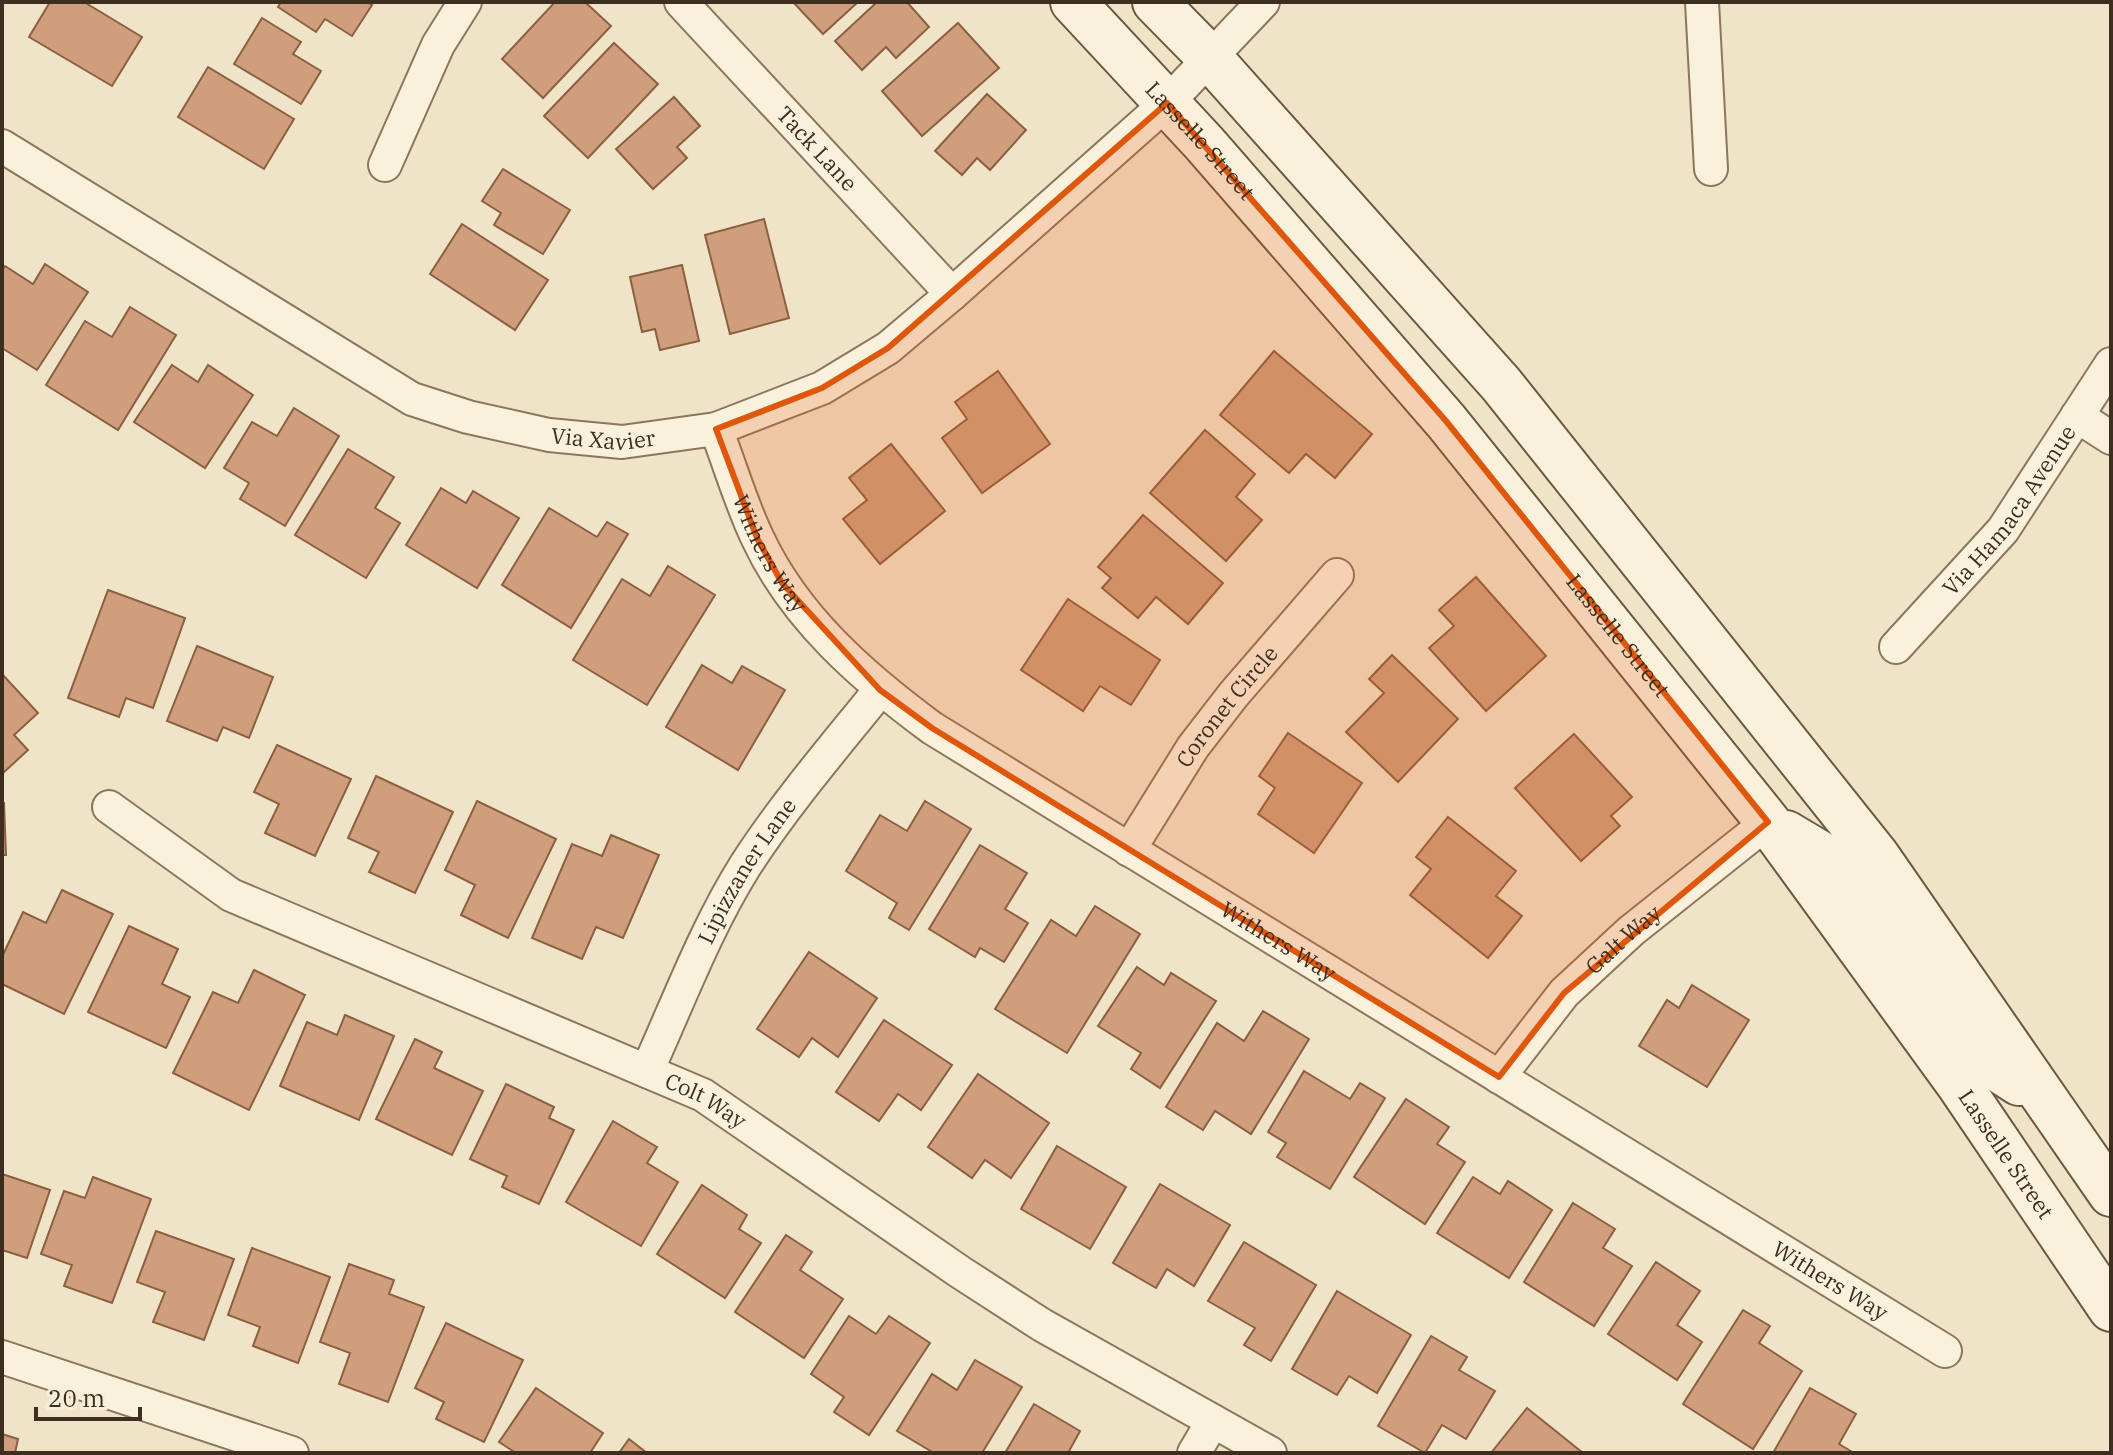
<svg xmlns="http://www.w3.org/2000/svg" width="2113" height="1455" viewBox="0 0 2113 1455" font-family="'IBM Plex Serif',serif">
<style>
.building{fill:#cf9f7d;stroke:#8d5f41;stroke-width:2}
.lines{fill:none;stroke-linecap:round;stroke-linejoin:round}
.minor-casing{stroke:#8d765c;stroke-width:36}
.secondary-casing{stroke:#6f573f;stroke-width:48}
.minor{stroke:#faf1dc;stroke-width:32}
.secondary{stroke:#faf1dc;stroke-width:44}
.marked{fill:#df570d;fill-opacity:0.2;stroke:#df570d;stroke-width:6;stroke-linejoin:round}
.labels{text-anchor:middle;stroke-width:8;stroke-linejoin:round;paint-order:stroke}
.street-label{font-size:22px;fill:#3d2e20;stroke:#f7eed8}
</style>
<rect width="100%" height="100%" fill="#f0e4c8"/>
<!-- building -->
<g class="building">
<path d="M50 2H84L142 37 112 86 29 37Z"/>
<path d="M281 2H367L372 5 352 36 325 19 316 32 278 7Z"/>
<path d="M555 2H585L611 26 543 98 502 59Z"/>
<path d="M793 2H858L823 34Z"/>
<path d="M877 2H907L929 27 896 58 886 47 862 70 835 41Z"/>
<path d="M262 18 301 42 293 54 321 71 301 104 234 64Z"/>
<path d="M958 23 999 68 922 136 882 91Z"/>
<path d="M614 43 658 84 588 158 544 116Z"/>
<path d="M208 67 294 119 264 169 178 117Z"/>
<path d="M987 94 1026 130 990 170 977 158 962 175 935 151Z"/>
<path d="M674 97 700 126 677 147 687 158 653 189 616 149Z"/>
<path d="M503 169 570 210 543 254 494 225 501 213 482 201Z"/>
<path d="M764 219 789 318 730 334 705 235Z"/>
<path d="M462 224 548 280 515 330 430 274Z"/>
<path d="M45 264 88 292 37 370 2 348V270L5 266 33 284Z"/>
<path d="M682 265 699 341 660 350 655 329 642 332 630 277Z"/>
<path d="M130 307 176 335 118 430 46 385 85 321 112 337Z"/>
<path d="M1274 351 1372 434 1335 478 1306 454 1289 473 1220 415Z"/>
<path d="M172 365 198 382 208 365 253 395 205 468 134 422Z"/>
<path d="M998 371 1050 444 982 493 942 438 967 419 955 402Z"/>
<path d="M294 408 339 436 285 526 240 499 249 483 224 468 252 422 277 436Z"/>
<path d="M1205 430 1255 474 1236 497 1262 520 1226 561 1150 493Z"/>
<path d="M891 444 945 511 880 564 843 519 867 500 849 478Z"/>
<path d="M348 449 394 477 375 508 400 523 366 578 295 535Z"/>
<path d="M441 488 466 503 473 491 519 518 477 588 406 545Z"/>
<path d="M549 508 597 537 607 522 628 534 571 628 502 585Z"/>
<path d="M1143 515 1223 583 1188 624 1156 597 1138 618 1102 588 1111 578 1098 567Z"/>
<path d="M668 566 715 595 647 705 573 660 622 579 650 596Z"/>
<path d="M1476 577 1546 656 1486 711 1429 648 1454 626 1439 610Z"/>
<path d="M108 590 185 618 153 708 126 698 119 717 68 698Z"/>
<path d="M1068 599 1160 660 1131 705 1100 686 1083 711 1021 670Z"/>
<path d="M197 646 273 677 249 738 223 727 217 741 167 721Z"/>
<path d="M1392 655 1458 719 1398 782 1346 732 1384 693 1369 679Z"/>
<path d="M702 665 732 683 742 666 785 690 738 770 666 727Z"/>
<path d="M2 674 38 713 14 735 28 750 2 774Z"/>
<path d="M1288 733 1362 783 1314 853 1258 814 1275 788 1259 776Z"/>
<path d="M1574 734 1632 797 1611 816 1620 826 1581 861 1515 788Z"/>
<path d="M277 745 351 779 315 856 265 833 279 804 254 792Z"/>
<path d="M376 776 453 812 415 893 369 872 379 852 348 838Z"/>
<path d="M477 801 556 839 508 938 461 915 475 885 445 870Z"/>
<path d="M925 801 971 829 909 930 889 918 897 903 846 871 880 815 907 831Z"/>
<path d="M2 803H4L6 855H2Z"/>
<path d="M1448 817 1516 871 1496 896 1522 916 1488 958 1410 895 1431 869 1416 857Z"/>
<path d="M611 835 659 855 623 938 596 927 582 959 532 938 572 844 602 856Z"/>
<path d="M980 845 1027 873 1005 909 1028 923 1004 962 980 948 975 957 929 929Z"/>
<path d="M62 890 113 914 64 1014 2 984V957L23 912 46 923Z"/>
<path d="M1095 906 1140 934 1067 1053 995 1009 1051 920 1076 936Z"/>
<path d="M129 926 178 949 162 984 190 997 166 1048 88 1012Z"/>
<path d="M809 952 877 998 838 1057 812 1038 799 1057 757 1029Z"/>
<path d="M1137 967 1164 985 1171 973 1216 1001 1160 1088 1131 1069 1141 1053 1098 1026Z"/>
<path d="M254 970 305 995 249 1110 173 1073 213 992 238 1003Z"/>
<path d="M1692 985 1749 1020 1707 1087 1639 1046 1667 1000 1679 1008Z"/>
<path d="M1263 1011 1309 1039 1251 1134 1215 1111 1203 1130 1166 1107 1217 1023 1244 1041Z"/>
<path d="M345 1015 394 1036 359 1120 280 1086 307 1022 337 1035Z"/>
<path d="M884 1020 952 1065 921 1110 898 1094 879 1121 836 1092Z"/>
<path d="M415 1039 442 1052 434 1068 483 1091 452 1155 376 1119Z"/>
<path d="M1304 1071 1350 1099 1360 1083 1385 1098 1330 1189 1277 1157 1286 1143 1268 1132Z"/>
<path d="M978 1074 1049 1123 1011 1178 985 1160 972 1178 928 1147Z"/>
<path d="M506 1084 554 1107 549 1118 574 1130 539 1204 502 1187 507 1176 470 1159Z"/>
<path d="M1406 1099 1449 1127 1437 1144 1465 1162 1425 1224 1354 1177Z"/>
<path d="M613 1121 657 1147 647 1163 678 1182 641 1246 566 1202Z"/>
<path d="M1057 1146 1126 1187 1090 1249 1021 1209Z"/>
<path d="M2 1174 50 1190 27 1258 2 1250Z"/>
<path d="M93 1177 151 1199 112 1303 64 1286 72 1265 41 1254 64 1191 85 1198Z"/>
<path d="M1473 1177 1500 1194 1508 1181 1552 1210 1509 1278 1437 1233Z"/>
<path d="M1160 1184 1230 1225 1194 1286 1167 1269 1156 1288 1113 1263Z"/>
<path d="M702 1185 747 1215 739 1229 761 1243 725 1298 657 1254Z"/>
<path d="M1573 1203 1615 1229 1603 1248 1632 1266 1594 1326 1524 1282Z"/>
<path d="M156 1231 234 1259 204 1340 153 1322 165 1292 137 1282Z"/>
<path d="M786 1235 812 1252 800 1270 843 1299 804 1358 735 1312Z"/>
<path d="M1244 1242 1316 1285 1271 1361 1244 1345 1255 1328 1208 1301Z"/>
<path d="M252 1248 330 1277 298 1363 253 1346 260 1327 228 1315Z"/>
<path d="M1656 1262 1700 1291 1677 1325 1702 1342 1677 1380 1608 1334Z"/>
<path d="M349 1264 394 1280 389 1294 424 1307 388 1402 339 1384 350 1353 320 1342Z"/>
<path d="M1337 1291 1411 1335 1377 1393 1349 1376 1337 1395 1292 1369Z"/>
<path d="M1743 1310 1770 1326 1759 1343 1802 1371 1753 1449 1683 1404Z"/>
<path d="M849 1316 876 1334 889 1316 930 1343 869 1435 834 1412 844 1397 811 1374Z"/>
<path d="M446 1323 523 1360 484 1442 436 1419 444 1402 415 1388Z"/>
<path d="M1431 1336 1467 1357 1459 1370 1495 1391 1466 1439 1442 1425 1425 1453 1378 1426Z"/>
<path d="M975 1360 1022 1387 982 1453H934L897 1431 932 1374 957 1390Z"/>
<path d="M536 1388 603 1433 590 1453H516L499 1442Z"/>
<path d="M1810 1388 1856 1414 1839 1444 1854 1453H1773Z"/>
<path d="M1034 1404 1080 1431 1068 1453H1005Z"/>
<path d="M1527 1408 1583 1453H1491Z"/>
<path d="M2 1434 18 1439 15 1453H2Z"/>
<path d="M629 1439 647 1453H619Z"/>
</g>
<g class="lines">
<!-- minor casing -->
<g class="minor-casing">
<g id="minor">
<path id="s1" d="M681 2 952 294"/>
<path d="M1702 2 1711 169"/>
<path id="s2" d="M2 146 412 399 468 417 549 435 622 442 716 429 822 388 888 348 952 294 1167 103 1263 2"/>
<path d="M385 165 438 45 465 2"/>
<path d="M2077 416 2111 438"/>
<path id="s3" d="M716 429C730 465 741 504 758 539 795 618 863 677 932 728L1945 1351"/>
<path id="s4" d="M1896 647 2003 530 2111 364"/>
<path id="s5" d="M109 807 231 895 703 1095 960 1272 1042 1325 1270 1453"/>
<path id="s6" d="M1129 850 1193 747 1234 694 1337 575"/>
<path id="s7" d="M647 1071C678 1003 705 930 745 866 785 804 834 747 880 690"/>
<path id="s8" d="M1499 1077 1564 993 1631 931 1768 822"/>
<path d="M2 1357 292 1453"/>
<path d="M1194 1453 1213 1421"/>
</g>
</g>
<!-- secondary casing -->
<g class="secondary-casing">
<g id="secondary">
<path id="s9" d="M1073 2 1204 143 1446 421 1768 822 1958 1083 2111 1309"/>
<path d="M1155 2 1210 58 1501 384 1877 856 2111 1194"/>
<path d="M1786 833 1838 864 1977 1056 2019 1083"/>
</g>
</g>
<!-- minor -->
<use href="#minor" class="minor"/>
<!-- secondary -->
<use href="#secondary" class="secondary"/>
</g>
<!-- marked area -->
<path class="marked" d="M1167 103 1446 421 1768 822 1564 993 1499 1077 932 728 880 690 782 583 757 538 716 429 822 388 888 348Z"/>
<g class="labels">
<!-- street labels -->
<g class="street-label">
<text dy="8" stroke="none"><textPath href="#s9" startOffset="188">Lasselle Street</textPath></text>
<text dy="8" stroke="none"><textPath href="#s1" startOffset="200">Tack Lane</textPath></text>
<text dy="8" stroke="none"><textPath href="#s2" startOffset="678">Via Xavier</textPath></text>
<text dy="8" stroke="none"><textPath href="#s4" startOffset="178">Via Hamaca Avenue</textPath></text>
<text dy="8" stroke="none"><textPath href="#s3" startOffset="136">Withers Way</textPath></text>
<text dy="8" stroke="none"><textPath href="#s9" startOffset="836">Lasselle Street</textPath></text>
<text dy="8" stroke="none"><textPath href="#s6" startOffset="174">Coronet Circle</textPath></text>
<text dy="8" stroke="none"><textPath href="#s7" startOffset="224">Lipizzaner Lane</textPath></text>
<text dy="8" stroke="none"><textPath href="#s8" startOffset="186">Galt Way</textPath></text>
<text dy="8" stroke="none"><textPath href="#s3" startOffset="784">Withers Way</textPath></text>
<text dy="8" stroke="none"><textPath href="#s5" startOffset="668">Colt Way</textPath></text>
<text dy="8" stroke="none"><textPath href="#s9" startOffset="1484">Lasselle Street</textPath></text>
<text dy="8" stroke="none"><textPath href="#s3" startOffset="1432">Withers Way</textPath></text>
</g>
</g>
<!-- border -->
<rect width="2113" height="1455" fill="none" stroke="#3d2e20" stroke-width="8"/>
<!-- scale -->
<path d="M36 1407v12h104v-12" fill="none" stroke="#3d2e20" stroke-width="4"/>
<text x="48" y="1407" font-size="24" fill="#3d2e20" stroke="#f7eed8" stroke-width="6" paint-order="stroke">20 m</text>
</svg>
